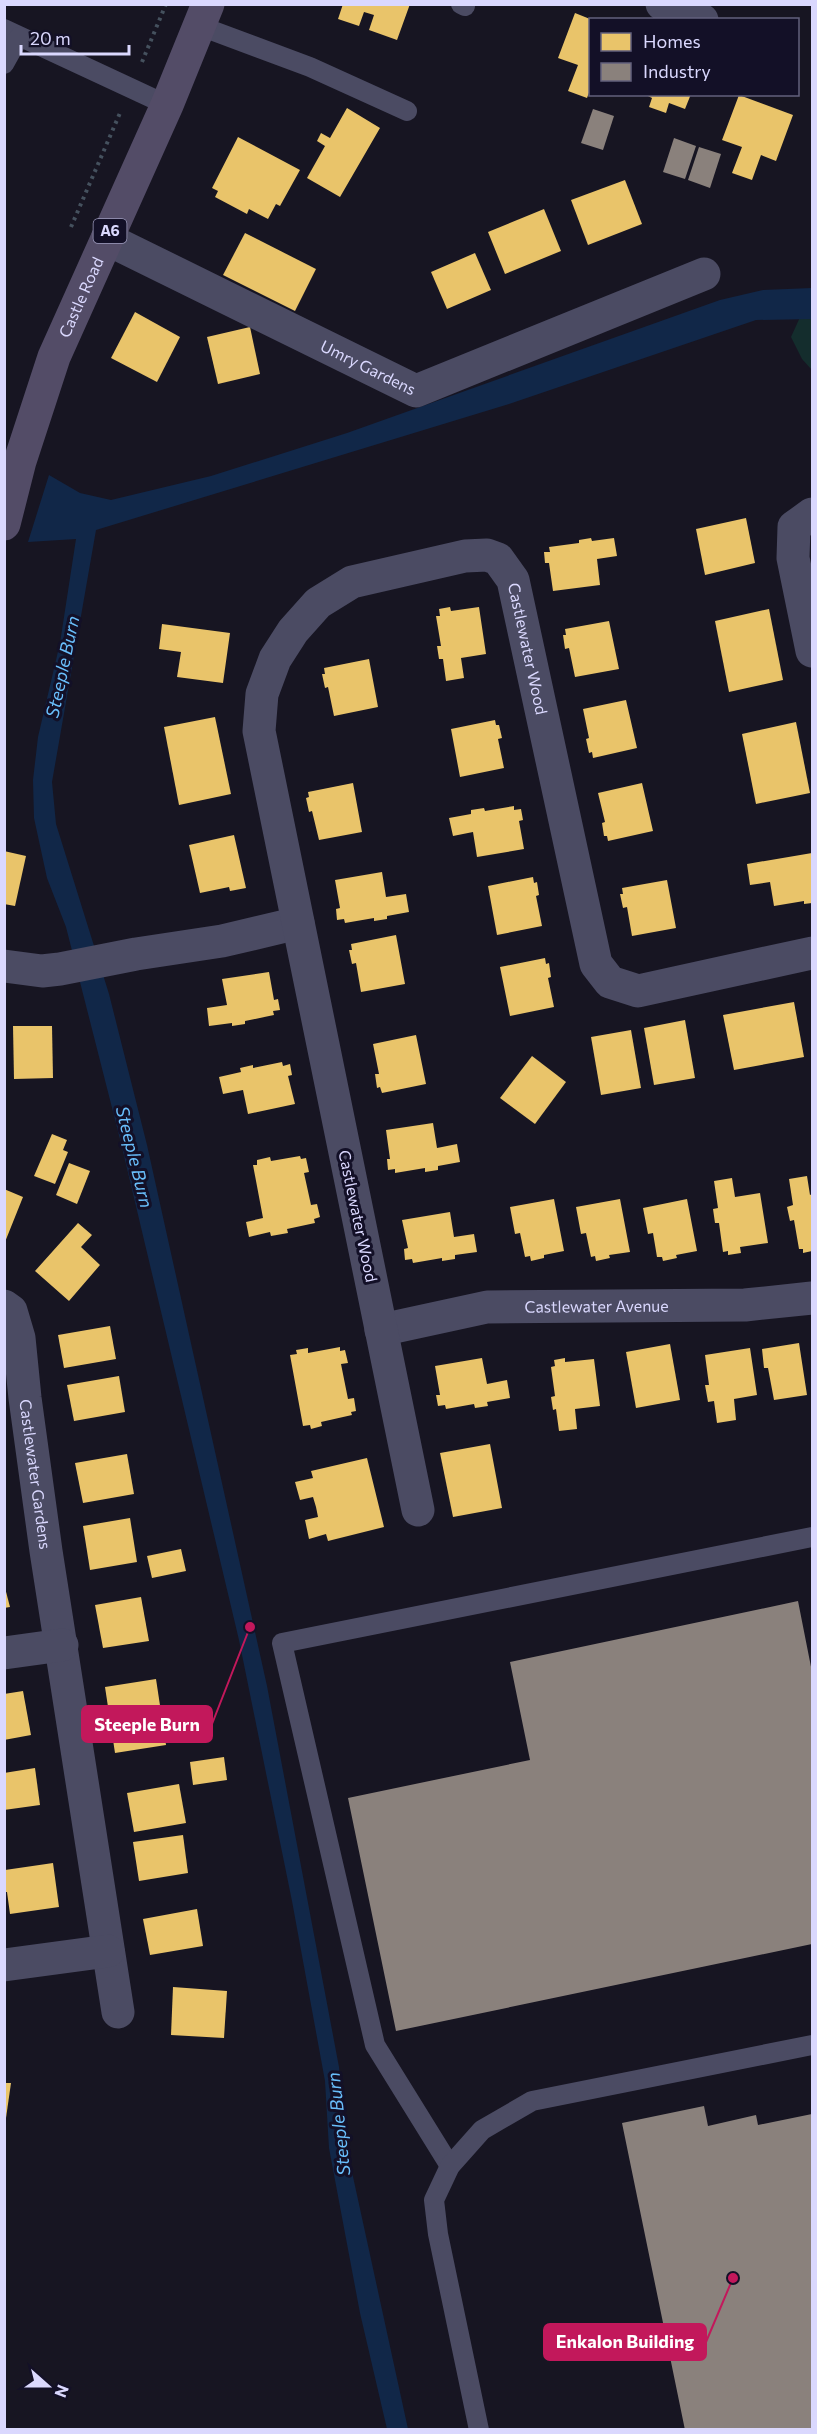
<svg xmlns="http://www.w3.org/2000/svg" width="817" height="2434" viewBox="0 0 817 2434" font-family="Commissioner,sans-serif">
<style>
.green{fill:#142d2d}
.water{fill:#112748}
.homes{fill:#e9c46a}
.industry{fill:#8a817c}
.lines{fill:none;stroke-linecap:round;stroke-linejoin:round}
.path{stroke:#45515e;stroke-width:4;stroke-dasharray:3 4.5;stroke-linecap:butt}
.lane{stroke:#4b4b63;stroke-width:20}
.street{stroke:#4b4b63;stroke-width:33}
.primary{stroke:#534c67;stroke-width:33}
.labels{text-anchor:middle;stroke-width:6;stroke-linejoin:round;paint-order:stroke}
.shield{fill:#131027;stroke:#9e9cbe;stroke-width:1.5}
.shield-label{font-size:15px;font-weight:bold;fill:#dad8fe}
.street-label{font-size:16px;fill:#dad8fe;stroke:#131027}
.water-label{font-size:18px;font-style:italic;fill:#69befb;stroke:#131027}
.leader{fill:none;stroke:#c2185b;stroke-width:2}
.callout-dot{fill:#c2185b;stroke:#131027;stroke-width:2}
.callout{fill:#c2185b;stroke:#c2185b;stroke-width:2}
.callout-label{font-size:18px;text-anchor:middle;font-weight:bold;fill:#fff}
</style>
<rect width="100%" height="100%" fill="#171522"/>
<!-- green -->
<path class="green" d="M812 291V370L802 359 791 337Z"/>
<!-- water -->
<path class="water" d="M812 288V319L756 320 509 404 96 530 52 782 56 824 109 994 147 1145 267 1686 339 2067 345 2140 408 2429H387L360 2313 329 2148 325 2081 292 1901 239 1640 121 1143 66 927 47 878 34 818 33 780 38 737 60 643 76 539 28 542 49 475 80 493 111 500 211 476 347 433 720 300 763 290Z"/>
<!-- homes -->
<g class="homes">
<path d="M343 4H410L397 40 369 30 374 15 364 12 359 26 338 19Z"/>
<path d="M575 13 590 19V90L587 98 568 91 578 65 558 58Z"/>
<path d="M644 94H691L685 109 669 103 666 113 649 107 652 98Z"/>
<path d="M739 95 793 115 776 161 761 155 752 180 732 173 742 147 722 140Z"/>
<path d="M347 108 380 128 340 197 307 178 325 146 317 141 321 133 330 138Z"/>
<path d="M238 137 300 170 280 206 276 204 268 219 249 209 247 214 215 197 218 191 212 188Z"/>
<path d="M625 180 642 224 588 245 571 200Z"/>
<path d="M544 209 561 251 505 274 488 232Z"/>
<path d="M245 233 316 269 295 311 223 275Z"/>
<path d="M475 253 491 290 447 309 431 272Z"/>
<path d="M135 312 180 337 157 382 111 358Z"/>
<path d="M250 327 260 374 218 384 207 337Z"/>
<path d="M746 518 755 563 705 575 696 529Z"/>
<path d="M591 538 592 541 614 538 617 556 597 559 600 585 553 591 549 563H545L544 552H550L549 547 579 543V540Z"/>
<path d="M450 607 451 611 479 607 486 654 461 658 464 678 446 681 443 659H439L437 646H441L436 616H440L439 609Z"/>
<path d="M769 609 783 680 729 692 715 621Z"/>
<path d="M609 621 619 669 575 677 569 648 565 649 563 635H566L565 629Z"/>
<path d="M162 624 230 633 223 683 177 677 181 652 159 649Z"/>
<path d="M369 659 378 707 334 716 328 687 325 688 322 674H325L324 668Z"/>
<path d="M626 700 637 748 593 758 592 752 589 753 586 739 589 738 583 709Z"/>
<path d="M215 717 231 794 179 805 164 727Z"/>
<path d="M495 720 496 725H499L502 738 498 739 504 768 460 777 451 729Z"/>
<path d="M796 722 810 793 756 804 742 734Z"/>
<path d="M353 783 362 832 319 840 312 811 309 812 306 798 309 797 308 792Z"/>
<path d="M642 783 653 831 608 841 607 836H604L602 823 605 822 598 793Z"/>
<path d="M514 806V810L521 809 523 820 519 821 524 849 477 857 473 832 453 836 449 818 471 814V810L484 808 485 811Z"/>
<path d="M234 835 246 888 230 891 229 887 200 893 189 845Z"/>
<path d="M4 851 26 856 15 906 4 904Z"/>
<path d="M812 853V903L804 904V901L774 906 770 882 750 885 747 864Z"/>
<path d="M382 872 386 897 406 894 409 912 387 916V919L374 921V918L345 923 344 919 337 920 336 909 340 908 335 880Z"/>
<path d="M533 877 534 883 537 882 539 895 536 896 542 926 497 935 488 886Z"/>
<path d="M667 880 676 928 632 936 627 907 623 908 620 894H623L622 888Z"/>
<path d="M396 935 405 984 361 992 356 963 352 964 349 950H352L351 944Z"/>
<path d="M545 958 546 964 549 963 551 977 548 978 554 1007 510 1016 500 967Z"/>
<path d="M269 972 274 1000 278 999 280 1010 273 1011 274 1015 245 1021V1024L232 1026V1023L209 1026 207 1008 227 1005 222 979Z"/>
<path d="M794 1002 804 1057 734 1070 723 1015Z"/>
<path d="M685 1020 695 1078 654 1085 644 1028Z"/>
<path d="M13 1026H52L53 1078 14 1079Z"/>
<path d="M631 1030 641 1088 601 1095 591 1037Z"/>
<path d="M416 1035 426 1084 382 1093 380 1087 377 1088 375 1074H379L373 1044Z"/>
<path d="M532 1056 566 1082 535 1124 500 1098Z"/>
<path d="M282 1062 283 1066 290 1064 292 1075 288 1076 295 1104 248 1114 243 1090 223 1094 219 1077 241 1072 240 1068 253 1065V1068Z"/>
<path d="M433 1123 437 1148 457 1144 460 1162 438 1166V1170L425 1172V1168L395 1173V1169L388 1170 387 1159H390L386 1130Z"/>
<path d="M52 1134 67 1140 63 1150 68 1152 55 1184 34 1176Z"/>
<path d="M300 1156 301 1159 306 1158 309 1172 304 1173 311 1205 317 1204 320 1217 314 1219 315 1223 287 1229 288 1233 271 1236 270 1232 249 1237 246 1222 263 1218 253 1165H257V1160L270 1157 271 1161Z"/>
<path d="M69 1163 90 1171 77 1204 56 1195Z"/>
<path d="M807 1176 810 1195 812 1194V1251L803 1253V1249H799L794 1220 790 1221 787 1207 793 1205 789 1179Z"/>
<path d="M732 1178 735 1197 760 1193 768 1243 740 1247 741 1253 728 1255V1251L723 1252 719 1223H715L713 1209 718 1208 714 1181Z"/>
<path d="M4 1189 23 1197 5 1242 4 1241Z"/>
<path d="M554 1199 564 1251 544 1255V1258L531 1261 530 1256 525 1257 520 1233 515 1234 510 1207Z"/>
<path d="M620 1199 630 1252 609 1255 610 1258 596 1261 595 1256 591 1257 586 1233 581 1234 576 1207Z"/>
<path d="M687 1199 697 1251 676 1255 677 1258 663 1261 662 1257H657L653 1233 648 1234 643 1208Z"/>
<path d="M450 1212 454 1237 474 1234 477 1252 455 1255V1259L442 1261V1258L413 1263 412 1259 405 1260 404 1249 408 1248 402 1220Z"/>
<path d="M78 1223 92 1235 81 1247 100 1265 69 1301 35 1271Z"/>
<path d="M110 1326 116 1359 64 1368 58 1335Z"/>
<path d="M799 1343 807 1395 774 1400 768 1368H764L762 1349Z"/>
<path d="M670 1344 680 1400 636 1408 626 1352Z"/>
<path d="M340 1347V1351L345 1350 348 1363 341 1364 348 1399 354 1398 356 1411 351 1412 352 1415 321 1422 322 1426 311 1429 310 1425 303 1426 290 1355 297 1354 296 1350 308 1348V1353Z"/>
<path d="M750 1348 757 1395 734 1399 736 1420 717 1423 714 1401 708 1402 705 1385H709L705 1355Z"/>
<path d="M482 1358 487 1384 507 1380 510 1398 487 1402 488 1406 475 1408 474 1404 446 1409 445 1405 438 1406 436 1395H440L435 1366Z"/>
<path d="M565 1358V1362L594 1359 600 1406 575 1409 577 1429 559 1431 556 1409 553 1410 551 1397 555 1396 551 1367 555 1366 554 1360Z"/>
<path d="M119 1376 125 1412 74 1421 67 1385Z"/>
<path d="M490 1444 502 1508 453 1517 440 1453Z"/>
<path d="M127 1454 134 1494 83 1503 75 1463Z"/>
<path d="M367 1458 384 1527 328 1541 326 1534 309 1539 305 1520 318 1517 316 1507 313 1497 300 1500 295 1482 313 1478 311 1471Z"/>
<path d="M130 1518 137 1562 90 1570 83 1526Z"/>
<path d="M181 1549 186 1571 152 1578 147 1556Z"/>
<path d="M4 1584 10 1607 4 1608Z"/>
<path d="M141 1597 149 1641 103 1648 95 1605Z"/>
<path d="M156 1679 166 1745 115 1753 105 1687Z"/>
<path d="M23 1691 31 1735 4 1740V1694Z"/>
<path d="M224 1757 227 1780 193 1785 190 1762Z"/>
<path d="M35 1768 40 1805 4 1810V1773Z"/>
<path d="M179 1784 186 1823 134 1832 127 1793Z"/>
<path d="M183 1835 188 1873 139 1881 133 1842Z"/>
<path d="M53 1863 59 1907 10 1914 7 1892H5V1870Z"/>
<path d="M197 1909 203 1946 150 1955 143 1919Z"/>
<path d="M173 1987 227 1991 224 2038 171 2035Z"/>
<path d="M4 2083H11L6 2118H4Z"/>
</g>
<!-- industry -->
<g class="industry">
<path d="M593 109 614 116 603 150 581 143Z"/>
<path d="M674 138 696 146 685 179 663 172Z"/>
<path d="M699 147 721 154 710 188 688 180Z"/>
<path d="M798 1601 812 1672V1944L396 2031 348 1798 530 1760 510 1662Z"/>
<path d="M704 2106 708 2126 756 2115 758 2125 812 2114V2430H685L622 2123Z"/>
</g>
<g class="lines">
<!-- path -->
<g class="path">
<path d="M142 62 166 4"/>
<path d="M71 227 120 113"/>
</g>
<!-- lane -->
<g class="lane">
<path d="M461 4 465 6"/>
<path d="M200 26 310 67 407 111"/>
<path d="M4 29 167 105"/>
<path d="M4 64 19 37"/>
<path d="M450 2166 375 2045 282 1643 812 1537"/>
<path d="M479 2430 438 2234 434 2200 450 2166 482 2130 532 2101 812 2045"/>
</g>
<!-- street -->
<g class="street">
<path d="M662 4 702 20"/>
<path id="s1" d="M107 239 416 391 704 274"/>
<path d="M812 514 794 527 793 558 812 651"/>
<path d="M4 966 42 971 60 969 136 954 222 941 298 923"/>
<path id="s2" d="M4 1306 11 1311 19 1338 25 1398 46 1551 118 2012"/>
<path id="s3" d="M381 1330 487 1307 745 1305 812 1298"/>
<path id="s4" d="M418 1510 259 731 262 694 275 659 293 631 318 603 352 582 465 556 487 555 498 559 513 580 596 964 610 982 638 991 812 953"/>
<path d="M4 1653 62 1645"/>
<path d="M4 1965 108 1951"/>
</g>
<!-- primary -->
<path class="primary" id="s5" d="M4 524 20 461 54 357 167 105 208 4"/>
</g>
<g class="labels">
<!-- shield labels -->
<rect class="shield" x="93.5" y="219" width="33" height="24" rx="4.5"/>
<g class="shield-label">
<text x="110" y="236">A6</text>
</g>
<!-- street labels -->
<g class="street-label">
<text dy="6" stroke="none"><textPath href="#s5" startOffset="240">Castle Road</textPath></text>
<text dy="6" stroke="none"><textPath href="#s1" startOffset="291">Umry Gardens</textPath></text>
<text dy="6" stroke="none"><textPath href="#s4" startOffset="1226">Castlewater Wood</textPath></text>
<text transform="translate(358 1216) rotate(78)" y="6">Castlewater Wood</text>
<text dy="6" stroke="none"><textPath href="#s3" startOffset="218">Castlewater Avenue</textPath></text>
<text dy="6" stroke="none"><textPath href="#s2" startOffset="174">Castlewater Gardens</textPath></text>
</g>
<!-- water labels -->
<g class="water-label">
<text transform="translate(63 667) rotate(-78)" y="6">Steeple Burn</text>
<text transform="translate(134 1157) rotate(76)" y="6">Steeple Burn</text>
<text transform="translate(339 2124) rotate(-96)" y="6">Steeple Burn</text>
</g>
</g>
<!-- callouts -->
<path class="leader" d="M250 1627L212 1724M733 2278L706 2342"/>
<g class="callout-dot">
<circle cx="250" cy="1627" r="6"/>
<circle cx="733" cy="2278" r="6"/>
</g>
<g class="callout">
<rect x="82" y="1706" width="130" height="36" rx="6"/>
<rect x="544" y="2324" width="162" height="36" rx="6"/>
</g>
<g class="callout-label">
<text x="147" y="1731">Steeple Burn</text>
<text x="625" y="2348">Enkalon Building</text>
</g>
<!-- border -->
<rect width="817" height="2434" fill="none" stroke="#dad8fe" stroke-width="12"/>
<!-- legend -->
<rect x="589" y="18" width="210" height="78" fill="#131027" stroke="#63607d" stroke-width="1.5"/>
<rect x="601" y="33" width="30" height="18" fill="#e9c46a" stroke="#63607d" stroke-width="1.5"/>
<text x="643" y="48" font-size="18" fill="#dad8fe">Homes</text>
<rect x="601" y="63" width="30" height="18" fill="#8a817c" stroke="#63607d" stroke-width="1.5"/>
<text x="643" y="78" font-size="18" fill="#dad8fe">Industry</text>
<!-- north arrow -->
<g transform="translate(48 2386) rotate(111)" stroke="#131027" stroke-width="4.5" paint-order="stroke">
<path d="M0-4.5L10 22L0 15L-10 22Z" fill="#dad8fe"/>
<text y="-9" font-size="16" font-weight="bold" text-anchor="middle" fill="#dad8fe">N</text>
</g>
<!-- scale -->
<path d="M21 45v9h108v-9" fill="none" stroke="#dad8fe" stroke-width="3"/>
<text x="30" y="45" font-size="18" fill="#dad8fe" stroke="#131027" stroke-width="4.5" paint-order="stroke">20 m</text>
</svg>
